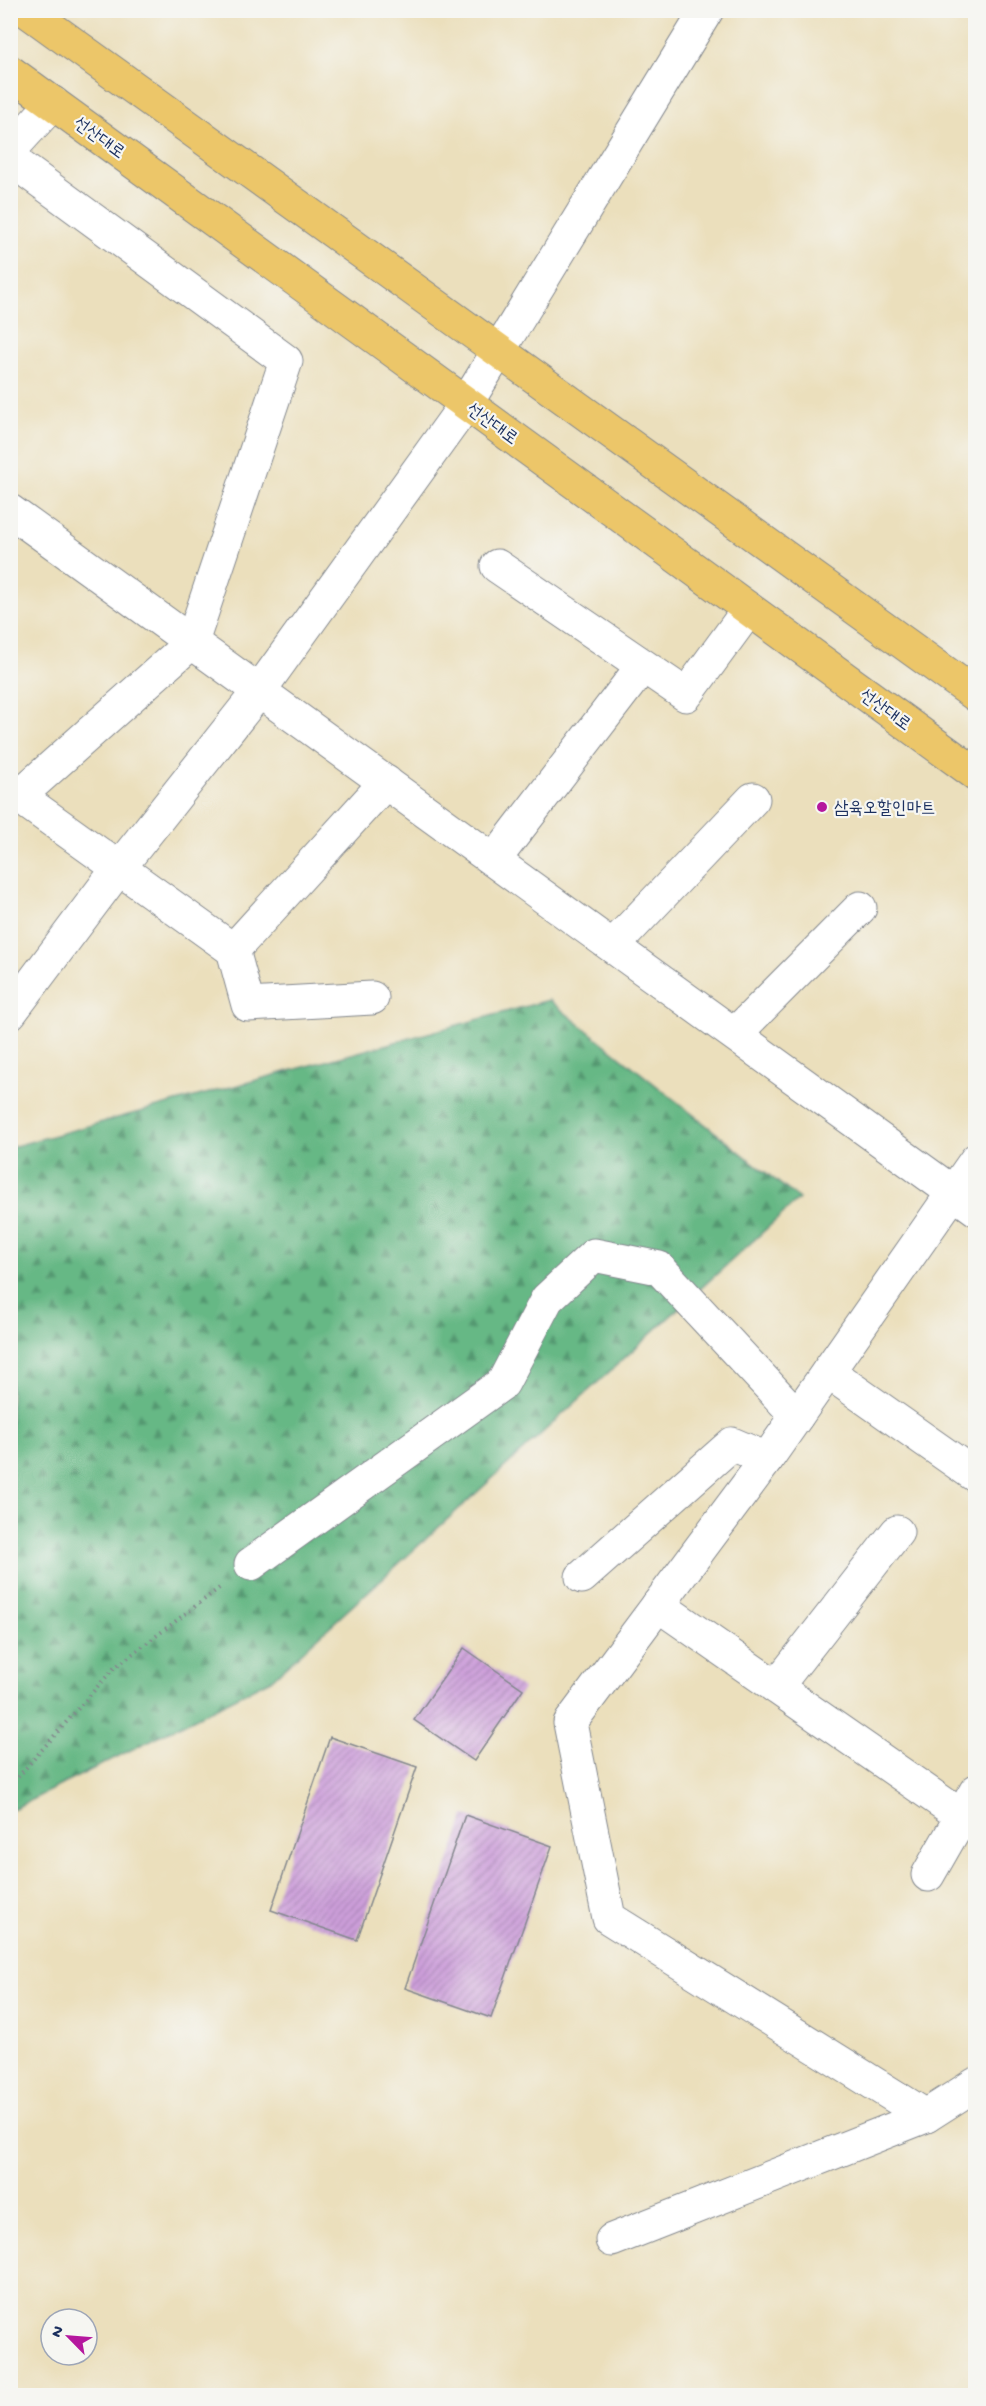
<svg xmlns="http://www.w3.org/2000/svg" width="986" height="2406" viewBox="0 0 986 2406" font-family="'Gochi Hand','Poor Story',sans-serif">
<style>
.forest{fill:url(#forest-firs);stroke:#407472;stroke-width:1.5}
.building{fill:url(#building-hatch)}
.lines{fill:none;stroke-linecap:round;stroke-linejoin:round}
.minor-casing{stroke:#83878d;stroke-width:35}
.major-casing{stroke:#83878d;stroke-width:35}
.path{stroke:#83878d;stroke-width:4;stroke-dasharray:1.5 4.5;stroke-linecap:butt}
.minor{stroke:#fff;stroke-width:33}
.major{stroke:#ecc669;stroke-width:33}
.poi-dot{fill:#b5179e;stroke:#f6f6f2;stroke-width:2}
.labels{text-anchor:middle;stroke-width:4.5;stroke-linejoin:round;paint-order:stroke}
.street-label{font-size:18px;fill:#1b2f5e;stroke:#f6f6f2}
.poi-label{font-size:18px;fill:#1b2f5e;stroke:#f6f6f2;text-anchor:start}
</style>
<defs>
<pattern id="forest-firs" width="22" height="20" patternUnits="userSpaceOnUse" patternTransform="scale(1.5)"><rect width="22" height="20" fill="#66b885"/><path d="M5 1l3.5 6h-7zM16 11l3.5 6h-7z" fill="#539670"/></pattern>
<pattern id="building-hatch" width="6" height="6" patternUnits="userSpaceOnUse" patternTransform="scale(1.5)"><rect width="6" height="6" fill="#cd9fda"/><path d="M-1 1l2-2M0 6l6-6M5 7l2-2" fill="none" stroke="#a682b4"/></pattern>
</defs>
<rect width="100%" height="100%" fill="#f6f6f2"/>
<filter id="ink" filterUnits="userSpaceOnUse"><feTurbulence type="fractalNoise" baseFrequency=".0167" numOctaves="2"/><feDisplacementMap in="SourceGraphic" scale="12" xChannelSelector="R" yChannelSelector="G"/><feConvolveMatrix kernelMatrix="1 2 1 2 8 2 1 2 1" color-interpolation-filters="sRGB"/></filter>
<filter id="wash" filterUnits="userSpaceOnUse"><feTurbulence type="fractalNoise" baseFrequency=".008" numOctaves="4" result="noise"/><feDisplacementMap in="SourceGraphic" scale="24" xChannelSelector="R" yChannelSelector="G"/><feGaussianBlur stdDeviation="1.35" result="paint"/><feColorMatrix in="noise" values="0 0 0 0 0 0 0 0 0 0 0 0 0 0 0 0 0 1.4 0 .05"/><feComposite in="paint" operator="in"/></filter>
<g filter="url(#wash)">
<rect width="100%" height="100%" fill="#ebdfbc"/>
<!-- forest -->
<path class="forest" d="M549 1000 799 1199 271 1680 11 1810V1147Z"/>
<g id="blocks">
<!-- building -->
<g class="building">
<path d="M464 1648 523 1689 474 1761 414 1720Z"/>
<path d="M330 1737 417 1767 357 1940 271 1910Z"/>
<path d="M465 1815 552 1846 491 2018 405 1988Z"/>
</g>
</g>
</g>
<g filter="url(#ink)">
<use href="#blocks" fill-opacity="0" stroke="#83878d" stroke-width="1.5"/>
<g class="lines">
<!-- minor casing -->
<g class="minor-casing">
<g id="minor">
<path d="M10 150 53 103"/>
<path d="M10 159 286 361 192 642 19 796"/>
<path d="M10 511 976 1209"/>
<path d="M497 566 686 695 749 609"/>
<path d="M10 790 233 950 248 1005 372 998"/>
<path d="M494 860 642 667"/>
<path d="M613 946 753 799"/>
<path d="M233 950 386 782"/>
<path d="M10 1013 118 869 259 691 466 404 707 10"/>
<path d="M735 1034 860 908"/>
<path d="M976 1160 767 1459 570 1723 609 1918 926 2116 976 2084"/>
<path d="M828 1372 976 1476"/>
<path d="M251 1564 503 1383 547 1299 594 1255 659 1268 797 1416"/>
<path d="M582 1577 732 1444 767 1459"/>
<path d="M658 1605 976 1826"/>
<path d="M776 1687 897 1532"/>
<path d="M928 1875 976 1791"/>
<path d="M612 2240 926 2116"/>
</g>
</g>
<!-- major casing -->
<g class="major-casing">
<g id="major">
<path d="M26 10 976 695"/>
<path d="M10 72 976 774"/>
</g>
</g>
<!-- path -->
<path class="path" d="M10 1786 114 1668 222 1586"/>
<!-- minor -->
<use href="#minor" class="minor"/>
<!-- major -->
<use href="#major" class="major"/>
</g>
</g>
<!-- markers -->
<circle class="poi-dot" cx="822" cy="807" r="6"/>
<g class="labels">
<!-- street labels -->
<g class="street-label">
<text transform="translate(100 137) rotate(36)" y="6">선산대로</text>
<text transform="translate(493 423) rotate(36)" y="6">선산대로</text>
<text transform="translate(886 709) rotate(36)" y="6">선산대로</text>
</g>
<!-- poi labels -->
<g class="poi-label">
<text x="834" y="813">삼육오할인마트</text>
</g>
</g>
<!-- margin -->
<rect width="986" height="2406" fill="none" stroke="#f6f6f2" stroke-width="36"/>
<!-- north arrow -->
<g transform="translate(69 2337) rotate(295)"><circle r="28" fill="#f6f6f2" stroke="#9ea6b7" stroke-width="1.5"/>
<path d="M0-4.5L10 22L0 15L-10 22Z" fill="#b5179e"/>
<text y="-9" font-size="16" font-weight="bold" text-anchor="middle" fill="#1b2f5e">N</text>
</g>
</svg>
